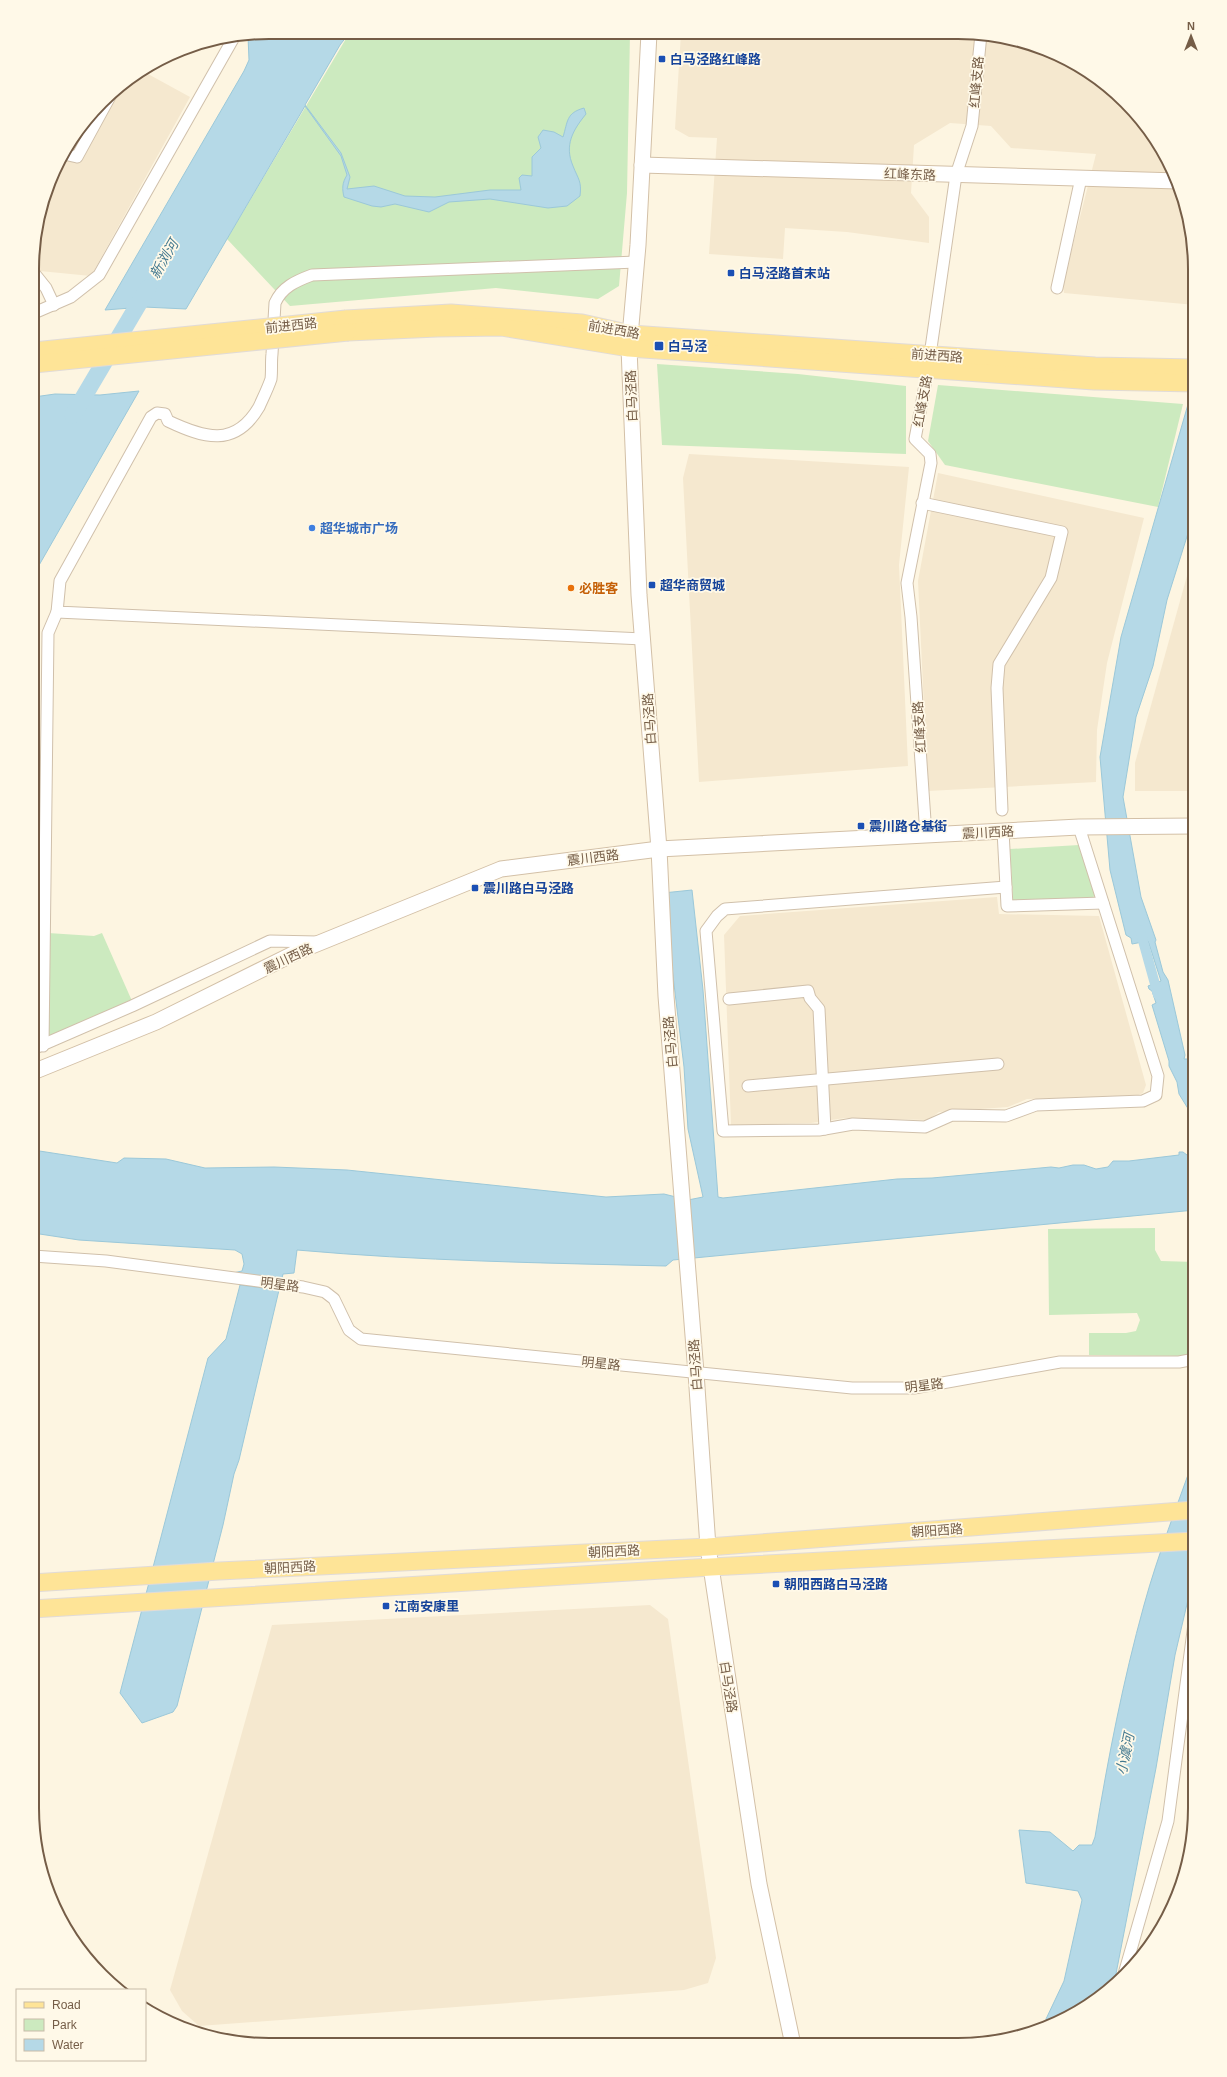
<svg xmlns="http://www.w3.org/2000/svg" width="1227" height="2077" viewBox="0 0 1227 2077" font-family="Helvetica,'Noto Sans SC',sans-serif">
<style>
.residential{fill:#f5e8cf}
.green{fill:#cceabf}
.water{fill:#b5d9e7;stroke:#9bc8d9}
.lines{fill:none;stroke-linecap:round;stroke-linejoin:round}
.canal{stroke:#b5d9e7;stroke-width:10}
.river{stroke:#b5d9e7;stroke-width:17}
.street-casing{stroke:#d0c0ab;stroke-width:13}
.secondary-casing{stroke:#d3c0a7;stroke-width:17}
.primary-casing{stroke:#e1dbd7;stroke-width:19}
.street{stroke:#fff;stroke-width:11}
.secondary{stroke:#fff;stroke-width:15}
.primary{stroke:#fee497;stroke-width:17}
.primary-bridge-casing{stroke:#e1dbd7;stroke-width:19;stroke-linecap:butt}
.primary-bridge{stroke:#fee497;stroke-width:17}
.transit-dot{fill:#1a4fb4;stroke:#fff9e8;stroke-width:1.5}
.shop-dot{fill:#3f7fe0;stroke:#fff9e8;stroke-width:1.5}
.food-dot{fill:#e8710a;stroke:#fff9e8;stroke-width:1.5}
.labels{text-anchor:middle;stroke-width:3.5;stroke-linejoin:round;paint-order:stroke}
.transit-label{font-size:13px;font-weight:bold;fill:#164399;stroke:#fff9e8;text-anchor:start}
.street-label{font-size:13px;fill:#755d47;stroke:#fff9e8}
.shop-label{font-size:13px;font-weight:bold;fill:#366cbe;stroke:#fff9e8;text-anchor:start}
.food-label{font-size:13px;font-weight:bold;fill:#c56008;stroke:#fff9e8;text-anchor:start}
.water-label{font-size:14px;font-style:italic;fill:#437990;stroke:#fff9e8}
.rim{fill:none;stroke:#755d47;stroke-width:2}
</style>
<rect width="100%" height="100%" fill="#fdf5e1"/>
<!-- residential -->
<g class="residential">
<path d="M681 33 989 34 1049 50 1103 81 1146 125 1177 178 1195 269V305L1064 293 1063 284 1096 154 1011 148 991 126 950 123 914 145 911 193 929 217V243L847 232 785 228 783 259 709 254 717 138 689 137 675 129Z"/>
<path d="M152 67 148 74 190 97 91 276 40 271 34 267V238L57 164 112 91Z"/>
<path d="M689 454 909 467 899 565 908 766 699 782 683 478Z"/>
<path d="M938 473 1144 518 1107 663 1097 730 1096 782 928 791 918 581Z"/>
<path d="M1195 547V791H1135V763Z"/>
<path d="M997 897 999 914 1099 916 1146 1085 1143 1093 1136 1096 1027 1099 1008 1107 939 1112 928 1120 845 1118 811 1123 731 1125 724 935 740 916Z"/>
<path d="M650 1605 668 1619 716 1958 708 1983 684 1990 199 2026 182 2011 170 1990 272 1625Z"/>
</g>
<!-- green -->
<g class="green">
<path d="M350 32 630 33 627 193 619 286 598 299 496 288 290 306 227 239Z"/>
<path d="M657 364 798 374 906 386V454L662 445Z"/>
<path d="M938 385 1183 404 1158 507 945 465 928 441Z"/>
<path d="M1079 845 1096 896 1086 899 1013 900 1010 849Z"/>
<path d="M33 872 38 873V1043L33 1044Z"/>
<path d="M48 933 94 936 102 933 132 1001 48 1040Z"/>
<path d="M1155 1228V1250L1161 1261 1195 1262V1352L1186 1356 1089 1355V1333H1126L1136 1331 1140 1320 1137 1313 1049 1315 1048 1229Z"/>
</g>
<!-- water -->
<g class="water">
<path d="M269 32H350L340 45 305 105 341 153 350 177 347 189 374 186 405 196 435 197 490 190H521L519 178 522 175 532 176V157L541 148 538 137 543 130 554 132 563 137C568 121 566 113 584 108L586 114C573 130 564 145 573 166 578 179 582 181 580 196L567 206 548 208 490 199 449 202 429 212 395 204 381 207 372 206 344 197C342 189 342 183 347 175L341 156 305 106 186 309 144 307 105 310 244 71 249 60 248 36Z"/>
<path d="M1195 380V511L1167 600 1153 666 1136 717 1123 797 1141 897 1156 940 1155 942 1163 972 1168 980 1185 1055 1184 1059H1188L1195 1077V1120L1179 1094 1177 1082 1169 1066V1061L1152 1005 1156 1003 1152 991 1149 989 1148 986 1161 981 1148 941 1132 944 1131 938 1126 935 1110 870 1100 757 1121 637Z"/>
<path d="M139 391 34 574V397L55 394 100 395Z"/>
<path d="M692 890 703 990 718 1197 723 1198 897 1179 932 1178 1051 1167 1059 1168 1073 1165H1084L1096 1169 1108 1167 1113 1161H1129L1179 1155V1152H1183L1187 1155 1195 1153V1210L673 1260 666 1266C544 1263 420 1261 297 1250L294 1273 283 1274 282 1278 285 1280 233 1273 242 1271 244 1264 242 1254 235 1250 79 1240 33 1233V1150L117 1163 124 1158 166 1159 205 1168 274 1167 347 1170 606 1197 664 1194 688 1200 703 1197 688 1129 684 1067 663 893Z"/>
<path d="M240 1285 279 1290 239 1460 234 1474 223 1525 177 1706 173 1712 142 1723 120 1693 208 1358 226 1339Z"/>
<path d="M1195 1455V1570L1175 1655 1156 1768 1114 1984 1102 1996 1047 2027 1046 2019 1064 1981 1082 1900 1078 1891 1026 1883 1019 1830 1050 1832 1073 1851 1079 1845H1092L1095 1837C1108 1758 1123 1681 1144 1605 1158 1554 1178 1504 1195 1455Z"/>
</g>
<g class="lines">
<!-- canal -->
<path class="canal" d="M1140 930 1158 995"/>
<!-- river -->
<path class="river" d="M73 415 148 288"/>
<!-- street casing -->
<g class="street-casing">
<g id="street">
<path d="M64 154 77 157 113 91"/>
<path d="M636 262 312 275C296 281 282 287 275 303 274 320 273 337 272 354 271 362 272 371 271 379 268 388 263 398 259 407 235 448 204 438 168 421L165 414 157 413 151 417 60 581 57 612 643 639"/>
<path d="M34 273 46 288 54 305"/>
<path d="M1057 288 1081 178"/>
<path d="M34 313 71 297 99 275 233 39"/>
<path d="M922 503 1062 532 1051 578 999 664 997 688 1002 810"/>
<path d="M1003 831 1006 887 725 909 717 916 706 931 723 1131 819 1130 853 1124 925 1127 952 1115 1006 1116 1036 1105 1143 1101 1156 1095 1158 1076 1079 827"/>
<path d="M926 835 911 617 907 583 931 463 930 454 915 439 928 369 956 175 972 126 981 34"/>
<path d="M1006 887 1007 906 1103 903"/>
<path d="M729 999 808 991 810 998 819 1009 825 1129"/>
<path d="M43 1046 48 633 57 612"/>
<path d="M33 1049 132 1006 270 941 317 942"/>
<path d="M748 1086 998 1064"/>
<path d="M33 1256 106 1261 303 1287 325 1292 334 1299 349 1330 361 1339 852 1388H914L1060 1362H1179L1195 1359"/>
<path d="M1124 1974 1168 1821 1195 1616"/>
</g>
</g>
<!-- secondary casing -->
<g class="secondary-casing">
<g id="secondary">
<path d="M649 33 638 245 629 348 639 595 659 849 666 996 696 1373 708 1547 759 1884 793 2045"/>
<path d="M642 165 1178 181"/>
<path d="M33 1072 156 1022 297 952 501 869 659 849 1079 827 1195 826"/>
</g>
</g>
<!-- primary casing -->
<g class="primary-casing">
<g id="primary">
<path d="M346 319 451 313 582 323 631 334 1095 366 1195 368"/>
<path d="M348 332 437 328 501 327 629 348 1094 381 1195 383"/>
<path d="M32 1583 219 1571 708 1547 1195 1510"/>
<path d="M32 1609 711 1567 1195 1541"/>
</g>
</g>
<!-- street -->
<use href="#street" class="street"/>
<!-- secondary -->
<use href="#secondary" class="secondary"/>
<!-- primary -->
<use href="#primary" class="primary"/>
<!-- primary-bridge casing -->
<g class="primary-bridge-casing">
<g id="primary-bridge">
<path d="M34 351 346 319"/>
<path d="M34 364 348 332"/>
</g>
</g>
<!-- primary-bridge -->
<use href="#primary-bridge" class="primary-bridge"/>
</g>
<!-- markers -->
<g class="transit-dot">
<rect x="658" y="55" width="8" height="8" rx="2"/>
<rect x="727" y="269" width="8" height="8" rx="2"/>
<rect x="654" y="341" width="10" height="10" rx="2"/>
<rect x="648" y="581" width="8" height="8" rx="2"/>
<rect x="857" y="822" width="8" height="8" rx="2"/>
<rect x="471" y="884" width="8" height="8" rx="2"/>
<rect x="772" y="1580" width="8" height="8" rx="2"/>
<rect x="382" y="1602" width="8" height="8" rx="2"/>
</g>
<circle class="shop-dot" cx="312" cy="528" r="4"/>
<circle class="food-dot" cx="571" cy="588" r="4"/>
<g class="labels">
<!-- transit labels -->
<g class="transit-label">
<text x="670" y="64">白马泾路红峰路</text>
<text x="739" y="278">白马泾路首末站</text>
<text x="668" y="351">白马泾</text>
<text x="660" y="590">超华商贸城</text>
<text x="869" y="831">震川路仓基街</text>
<text x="483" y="893">震川路白马泾路</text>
<text x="784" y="1589">朝阳西路白马泾路</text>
<text x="394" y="1611">江南安康里</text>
</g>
<!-- street labels -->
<g class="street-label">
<text transform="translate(976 82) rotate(-85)" y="5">红峰支路</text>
<text transform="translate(910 174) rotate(2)" y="5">红峰东路</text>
<text transform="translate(291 325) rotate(-6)" y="5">前进西路</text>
<text transform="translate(614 329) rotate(10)" y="5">前进西路</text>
<text transform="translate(937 355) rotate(4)" y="5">前进西路</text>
<text transform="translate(631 396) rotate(-92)" y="5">白马泾路</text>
<text transform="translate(922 401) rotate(-80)" y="5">红峰支路</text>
<text transform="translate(649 719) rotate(-94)" y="5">白马泾路</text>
<text transform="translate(919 727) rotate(-94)" y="5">红峰支路</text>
<text transform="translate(988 832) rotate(-3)" y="5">震川西路</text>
<text transform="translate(593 857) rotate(-7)" y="5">震川西路</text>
<text transform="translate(288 958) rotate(-25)" y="5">震川西路</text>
<text transform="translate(670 1042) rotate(-95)" y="5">白马泾路</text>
<text transform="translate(280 1284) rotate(7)" y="5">明星路</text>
<text transform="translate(601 1363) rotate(6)" y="5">明星路</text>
<text transform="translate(695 1365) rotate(-94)" y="5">白马泾路</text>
<text transform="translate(924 1385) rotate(-7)" y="5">明星路</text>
<text transform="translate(937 1530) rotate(-4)" y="5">朝阳西路</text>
<text transform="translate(614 1551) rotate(-3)" y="5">朝阳西路</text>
<text transform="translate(290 1567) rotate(-3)" y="5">朝阳西路</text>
<text transform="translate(729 1687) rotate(81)" y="5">白马泾路</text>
</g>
<!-- shop labels -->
<g class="shop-label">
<text x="320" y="533">超华城市广场</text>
</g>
<!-- food labels -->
<g class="food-label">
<text x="579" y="593">必胜客</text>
</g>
<!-- water labels -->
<g class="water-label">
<text transform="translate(164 259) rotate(-60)" y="5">新浏河</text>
<text transform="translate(1125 1754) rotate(-78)" y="5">小澞河</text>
</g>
</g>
<!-- crop -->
<path d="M0 0H1227V2077H0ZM269 39H958A230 230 0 0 1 1188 269V1808A230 230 0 0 1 958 2038H269A230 230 0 0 1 39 1808V269A230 230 0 0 1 269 39Z" fill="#fff9e8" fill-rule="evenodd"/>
<path class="rim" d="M269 39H958A230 230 0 0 1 1188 269V1808A230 230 0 0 1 958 2038H269A230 230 0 0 1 39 1808V269A230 230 0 0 1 269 39Z"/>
<!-- legend -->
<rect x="16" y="1989" width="130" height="72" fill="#fff9e8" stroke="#c8bba8"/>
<rect x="24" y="2002" width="20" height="6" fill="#fee497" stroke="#c8bba8"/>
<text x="52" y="2009" font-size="12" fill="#755d47">Road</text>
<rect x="24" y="2019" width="20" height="12" fill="#cceabf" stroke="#c8bba8"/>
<text x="52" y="2029" font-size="12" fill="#755d47">Park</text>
<rect x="24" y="2039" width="20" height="12" fill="#b5d9e7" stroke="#c8bba8"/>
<text x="52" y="2049" font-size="12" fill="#755d47">Water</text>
<!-- north arrow -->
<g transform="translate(1191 36)" stroke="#fff9e8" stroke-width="3" paint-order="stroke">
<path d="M0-3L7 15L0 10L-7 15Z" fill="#755d47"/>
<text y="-6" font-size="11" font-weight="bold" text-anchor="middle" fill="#755d47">N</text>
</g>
</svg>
